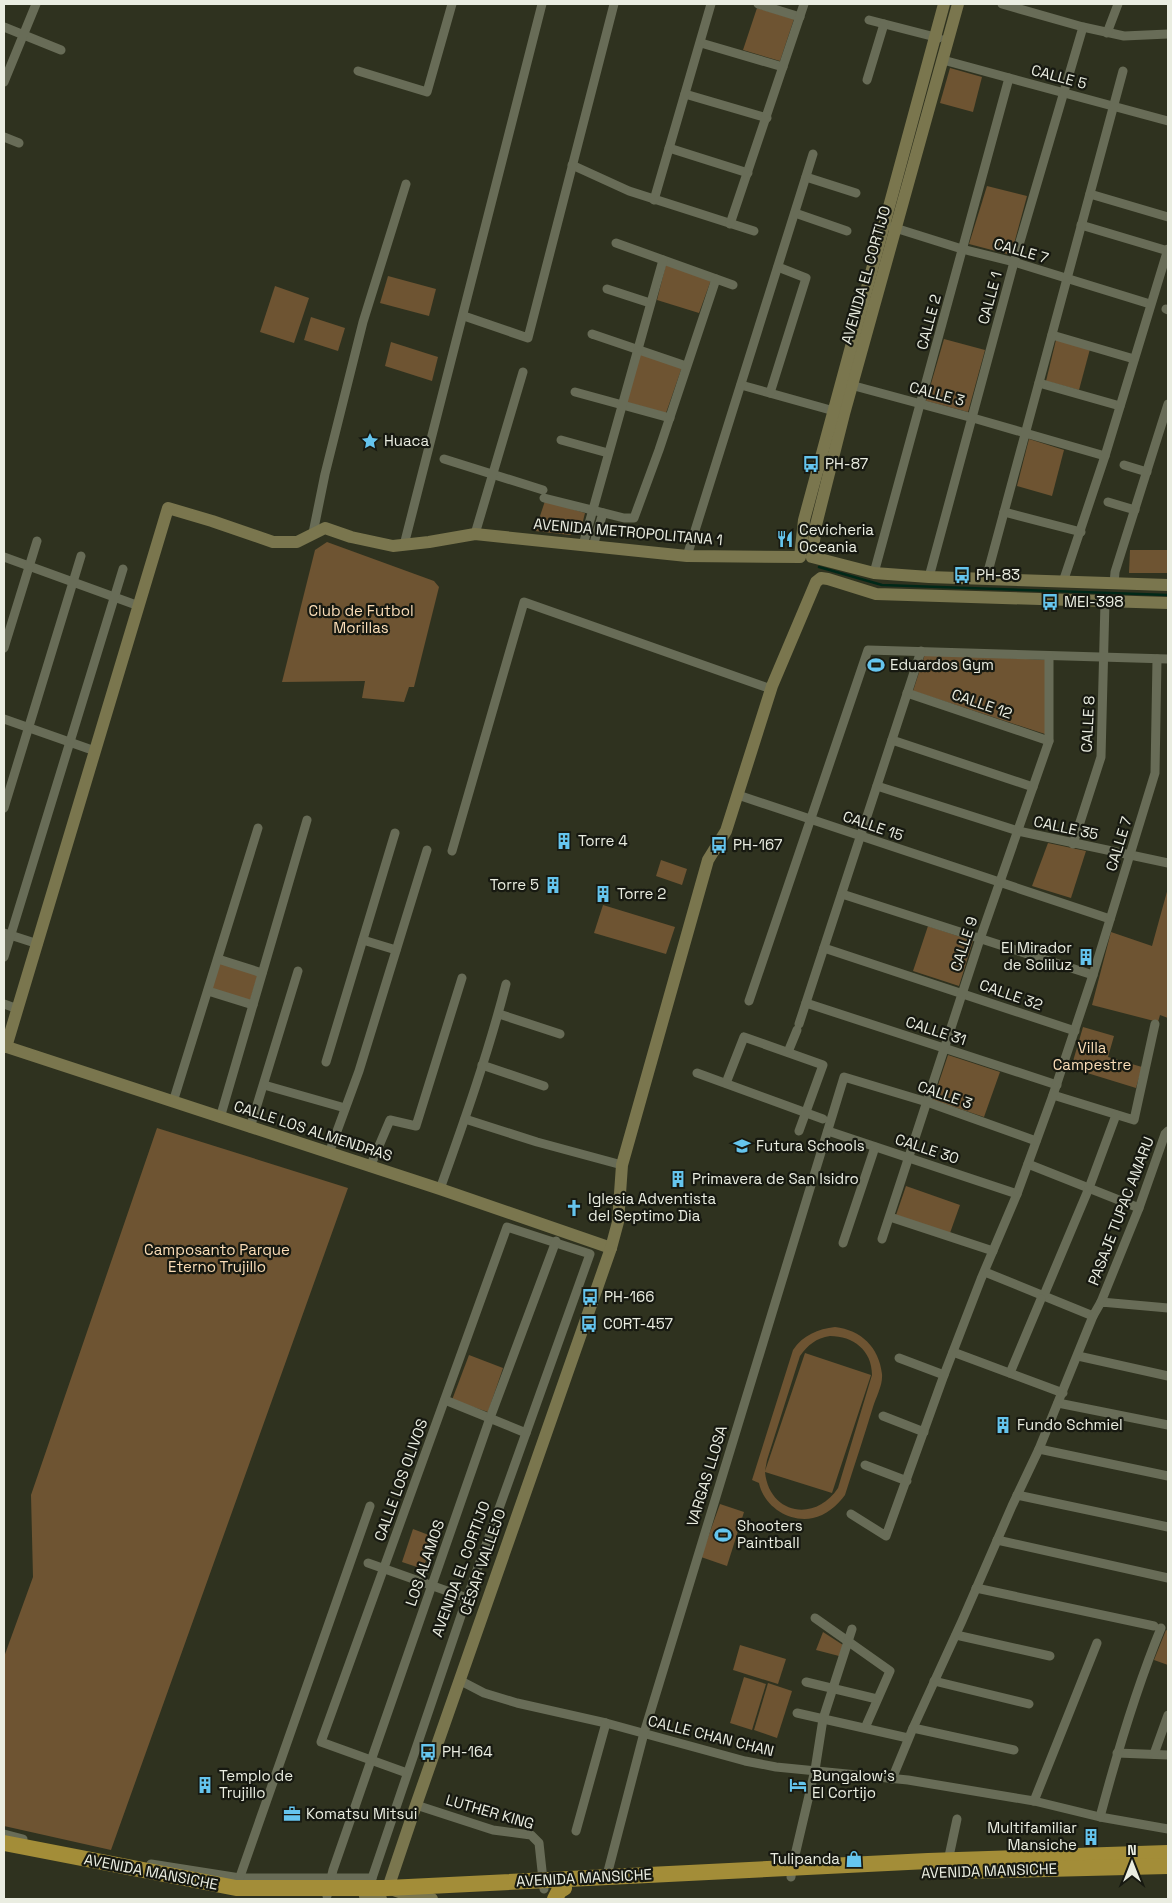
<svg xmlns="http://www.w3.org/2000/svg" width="1172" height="1903" viewBox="0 0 1172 1903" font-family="'Space Grotesk',sans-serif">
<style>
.green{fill:#6e5432;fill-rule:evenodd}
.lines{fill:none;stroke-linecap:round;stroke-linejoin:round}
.stream{stroke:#002818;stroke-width:2.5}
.street{stroke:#686c57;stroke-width:9}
.secondary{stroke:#7a764e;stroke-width:12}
.highway{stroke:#a38d38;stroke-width:16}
.labels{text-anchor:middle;stroke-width:4.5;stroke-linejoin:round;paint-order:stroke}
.street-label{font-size:15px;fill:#eaede1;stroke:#171911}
.poi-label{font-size:15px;fill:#eaede1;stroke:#171911;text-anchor:start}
.park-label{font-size:15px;fill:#fcdeb8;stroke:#171911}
</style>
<rect width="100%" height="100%" fill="#2f321f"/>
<!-- green -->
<g class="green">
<path d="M757 8 794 19 780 61 743 50Z"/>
<path d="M950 68 982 77 973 112 940 103Z"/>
<path d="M987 186 1027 196 1011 255 969 244Z"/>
<path d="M666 264 711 280 699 313 657 300Z"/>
<path d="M388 276 436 289 429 316 380 303Z"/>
<path d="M275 286 309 298 294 343 260 332Z"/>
<path d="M311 317 345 328 338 351 304 340Z"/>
<path d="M944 339 985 350 968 412 926 401Z"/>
<path d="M1056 340 1090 349 1079 390 1046 381Z"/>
<path d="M391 342 438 357 432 381 385 366Z"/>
<path d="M639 353 682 367 666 413 626 402Z"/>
<path d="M1029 439 1064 450 1052 496 1017 486Z"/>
<path d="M545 501 585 513 581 529 570 535 535 531Z"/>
<path d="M327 542 434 581 439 587 414 687H409L404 702 362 698 365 681 282 682 315 550Z"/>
<path d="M1130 550H1167V573H1129Z"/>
<path d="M925 654 1047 660 1045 734 913 691Z"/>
<path d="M1048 843 1086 851 1071 898 1032 886Z"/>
<path d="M661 860 687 869 682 885 656 876Z"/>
<path d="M1168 888V1018L1160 1015 1158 1022 1092 1005 1111 932 1152 946Z"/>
<path d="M603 905 675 927 666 954 594 933Z"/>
<path d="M928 926 973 941 959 986 913 971Z"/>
<path d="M220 962 258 974 250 1001 211 988Z"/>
<path d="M1083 1027 1114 1036 1108 1057 1142 1067 1136 1088 1071 1068Z"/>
<path d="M948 1055 1000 1072 984 1117 933 1100Z"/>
<path d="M157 1128 348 1188 111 1850 4 1826V1657L33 1577 31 1495Z"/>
<path d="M906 1186 960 1205 950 1233 896 1215Z"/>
<path d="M835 1327C861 1330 879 1347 882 1374 883 1385 876 1397 873 1407 864 1437 854 1466 845 1495 838 1505 825 1516 813 1518 790 1523 764 1507 759 1483L752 1480 793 1350C803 1335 818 1329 835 1327ZM830 1336C853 1336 872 1350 872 1375L838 1488C815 1523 769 1514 765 1472L832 1493 871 1375 805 1353 765 1471 767 1460 800 1356C808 1345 816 1338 830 1336Z"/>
<path d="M469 1355 503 1368 488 1412 452 1400Z"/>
<path d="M720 1504 744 1512 727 1566 701 1557Z"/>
<path d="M413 1529 434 1537 423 1569 402 1562Z"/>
<path d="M1166 1630 1168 1631V1665L1154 1660Z"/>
<path d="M823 1632 843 1645 839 1656 816 1650Z"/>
<path d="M740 1645 786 1659 778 1684 733 1670Z"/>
<path d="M744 1677 766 1684 752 1730 730 1723Z"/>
<path d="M768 1683 792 1691 777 1738 754 1730Z"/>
</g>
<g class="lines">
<!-- stream -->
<path class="stream" d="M819 567 882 585 1168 595"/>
<!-- street -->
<g class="street">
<path d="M758 4 800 17"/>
<path d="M1002 4 1083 27 1124 36 1168 34"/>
<path d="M869 20 939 38"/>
<path d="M4 27 61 50"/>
<path d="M1107 33 1118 4"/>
<path d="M701 43 783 67"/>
<path d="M943 60 1168 121"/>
<path d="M358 71 427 92 452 4"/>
<path d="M867 80 884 24"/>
<path d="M4 82 36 4"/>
<path d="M685 94 767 118"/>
<path d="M4 137 19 143"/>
<path d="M669 148 748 173"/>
<path d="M572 165 629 191 754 231"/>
<path d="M806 177 856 193"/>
<path d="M1090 194 1168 217"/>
<path d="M654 200 711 4"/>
<path d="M795 213 847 231"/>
<path d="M730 224 804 4"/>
<path d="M1081 225 1168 251"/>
<path d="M892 227 962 249 1014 262 1150 304"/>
<path d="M616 243 733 285"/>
<path d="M607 289 650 303"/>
<path d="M1166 309 1168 310"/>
<path d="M464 316 528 338 614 4"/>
<path d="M592 334 686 366"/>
<path d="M1052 335 1134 359"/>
<path d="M1039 383 1120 406"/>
<path d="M847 384 973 418 1105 456"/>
<path d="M741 385 834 411"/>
<path d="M575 392 670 418"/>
<path d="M770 393 806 278 778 267"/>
<path d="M561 440 608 453"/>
<path d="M444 459 543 490"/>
<path d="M1124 465 1147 472"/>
<path d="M544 498 624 518H634L659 450 716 279"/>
<path d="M1108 502 1135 510"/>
<path d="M1004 512 1081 532"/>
<path d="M313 533 325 474 363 322 406 184"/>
<path d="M475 534 523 372"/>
<path d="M404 545 542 4"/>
<path d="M583 545 663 260"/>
<path d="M593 546 603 513"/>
<path d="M687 556 813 154"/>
<path d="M4 557 139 606"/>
<path d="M874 573 1009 78"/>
<path d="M929 577 1014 262 1083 27"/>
<path d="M986 579 1123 71"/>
<path d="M1063 582 1105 456 1168 249"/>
<path d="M1114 584 1115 572 1168 404"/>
<path d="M4 648 37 541"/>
<path d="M907 693 1049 741"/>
<path d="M4 719 95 751"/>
<path d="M892 740 1033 787"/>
<path d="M877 786 1018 831 1168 863"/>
<path d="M738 795 1110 919"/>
<path d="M4 808 81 556"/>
<path d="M1073 844 1101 757 1105 602"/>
<path d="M452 851 524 602 771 689"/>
<path d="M842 894 1093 975"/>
<path d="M4 933 38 944"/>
<path d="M363 940 396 950"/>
<path d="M824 948 1075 1031"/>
<path d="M4 957 123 569"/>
<path d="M218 959 262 973"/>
<path d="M208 991 253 1005"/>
<path d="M749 1001 868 650 1168 659"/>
<path d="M806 1003 1057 1085"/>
<path d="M4 1004 18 1009"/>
<path d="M499 1014 560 1034"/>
<path d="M799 1024 921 651"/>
<path d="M788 1052 797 1030"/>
<path d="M326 1062 395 833"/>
<path d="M482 1065 544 1086"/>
<path d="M697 1073 823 1119"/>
<path d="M726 1083 744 1037 823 1065 799 1131"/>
<path d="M264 1085 345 1108"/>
<path d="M1053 1095 1134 1120 1155 1024"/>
<path d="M173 1102 258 828"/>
<path d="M220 1118 307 820"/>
<path d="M465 1119 537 1142 622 1165"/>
<path d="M250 1128 298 971"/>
<path d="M828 1131 1017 1194"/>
<path d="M329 1153 359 1071 427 850"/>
<path d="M1028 1164 1139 1208"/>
<path d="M370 1167 390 1120 416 1126 462 978"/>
<path d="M440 1189C464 1122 488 1054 506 984"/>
<path d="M890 1217 993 1251"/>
<path d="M882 1239 980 939 1049 741V656"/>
<path d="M843 1243 875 1147"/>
<path d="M985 1272 1093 1316 1101 1302 1168 1308"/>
<path d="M1044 1295 1089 1188 1116 1115"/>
<path d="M1101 1302 1139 1208 1165 1134 1168 1131"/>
<path d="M953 1352 1063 1393"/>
<path d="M1078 1356 1168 1376"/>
<path d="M899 1358 944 1375"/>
<path d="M1010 1373 1041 1299"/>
<path d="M445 1400 526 1433"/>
<path d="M1058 1403 1168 1425"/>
<path d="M883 1416 924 1432"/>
<path d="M1039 1449 1168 1476"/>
<path d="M865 1465 907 1481"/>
<path d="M1017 1495 1168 1527"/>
<path d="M851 1514 886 1536 944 1375 981 1279 1017 1194 1053 1095 1093 975 1155 773 1157 659"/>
<path d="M997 1540 1168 1578"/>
<path d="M368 1563 467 1598"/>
<path d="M976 1588 1154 1626"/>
<path d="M815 1618 890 1671 865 1728"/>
<path d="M956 1635 1050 1656"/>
<path d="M459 1680 484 1693 517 1703 606 1723 745 1761 776 1767 908 1780 1034 1801 1100 1817 1168 1829"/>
<path d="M934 1681 1029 1704"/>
<path d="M806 1682 877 1699"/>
<path d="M797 1713 908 1738"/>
<path d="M913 1728 1014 1750"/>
<path d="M1117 1753 1168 1755"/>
<path d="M1154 1754 1168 1715"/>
<path d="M892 1779 913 1728 962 1621 1012 1506 1039 1449 1093 1316"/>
<path d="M1034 1801 1097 1643"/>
<path d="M416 1805 493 1830 531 1835 539 1843 544 1889"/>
<path d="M1100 1817C1117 1753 1136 1689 1161 1628"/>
<path d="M576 1831 606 1723"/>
<path d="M4 1834 23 1839"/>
<path d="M948 1861 957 1819"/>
<path d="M151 1864 240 1878H372"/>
<path d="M791 1877 792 1868 815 1770 823 1719 852 1629"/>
<path d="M606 1879 644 1733 844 1077 927 1102 1036 1141"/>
<path d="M236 1888 370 1506"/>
<path d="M368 1890 467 1598 590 1254 507 1227 321 1742 407 1773"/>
<path d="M327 1896 333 1870 490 1418 556 1241"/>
</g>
<!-- secondary -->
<g class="secondary">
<path d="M958 4 844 414 816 525 812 557 874 573 929 577 1168 585"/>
<path d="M4 1046 440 1189 611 1248"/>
<path d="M6 1047 168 508 212 521 273 542H297L325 528 351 537 393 546 429 542 475 534 687 556 800 557 804 520 944 4"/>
<path d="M365 1896 381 1899"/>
<path d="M432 1899 408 1895 388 1888 416 1805 611 1248 618 1222 622 1165 708 860 726 831 772 686 816 582 821 578 828 579 876 594 1168 603"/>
</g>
<!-- highway -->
<g class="highway">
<path d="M4 1843 236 1888H388L928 1861 1168 1853"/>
<path d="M961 1871 1168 1866"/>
<path d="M555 1899 559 1891 564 1888"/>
</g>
</g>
<!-- icons -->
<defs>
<g id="sight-bare" transform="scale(1.35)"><path d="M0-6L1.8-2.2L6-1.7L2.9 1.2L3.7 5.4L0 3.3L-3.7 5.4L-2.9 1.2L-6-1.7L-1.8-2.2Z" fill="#65c5ee" stroke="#171911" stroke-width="2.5" paint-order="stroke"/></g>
<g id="bus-bare" transform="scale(1.35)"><path d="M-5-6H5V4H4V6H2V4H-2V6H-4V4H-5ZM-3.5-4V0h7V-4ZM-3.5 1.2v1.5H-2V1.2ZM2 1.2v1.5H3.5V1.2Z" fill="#65c5ee" stroke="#171911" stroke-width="2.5" paint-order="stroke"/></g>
<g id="restaurant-bare" transform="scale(1.35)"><path d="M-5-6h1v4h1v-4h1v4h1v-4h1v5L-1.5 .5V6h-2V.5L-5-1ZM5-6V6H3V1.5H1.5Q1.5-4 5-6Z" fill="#65c5ee" stroke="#171911" stroke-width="2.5" paint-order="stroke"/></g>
<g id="stadium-bare" transform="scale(1.35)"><path d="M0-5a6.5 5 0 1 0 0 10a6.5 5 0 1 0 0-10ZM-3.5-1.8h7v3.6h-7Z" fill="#65c5ee" stroke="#171911" stroke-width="2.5" paint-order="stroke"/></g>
<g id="building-bare" transform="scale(1.35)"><path d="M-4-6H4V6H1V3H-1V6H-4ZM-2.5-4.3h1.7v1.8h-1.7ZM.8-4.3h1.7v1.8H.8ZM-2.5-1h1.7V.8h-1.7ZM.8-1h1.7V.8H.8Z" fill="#65c5ee" stroke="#171911" stroke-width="2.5" paint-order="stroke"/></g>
<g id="school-bare" transform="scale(1.35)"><path d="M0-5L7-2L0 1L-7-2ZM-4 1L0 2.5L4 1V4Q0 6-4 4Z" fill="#65c5ee" stroke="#171911" stroke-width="2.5" paint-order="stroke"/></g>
<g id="church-bare" transform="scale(1.35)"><path d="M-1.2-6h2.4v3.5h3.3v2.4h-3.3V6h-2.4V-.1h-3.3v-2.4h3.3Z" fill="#65c5ee" stroke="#171911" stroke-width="2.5" paint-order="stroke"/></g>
<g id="hotel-bare" transform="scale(1.35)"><path d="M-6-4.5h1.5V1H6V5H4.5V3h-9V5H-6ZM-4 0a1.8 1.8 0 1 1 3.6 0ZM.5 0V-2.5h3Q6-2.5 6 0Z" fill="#65c5ee" stroke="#171911" stroke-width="2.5" paint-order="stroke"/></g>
<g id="office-bare" transform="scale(1.35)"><path d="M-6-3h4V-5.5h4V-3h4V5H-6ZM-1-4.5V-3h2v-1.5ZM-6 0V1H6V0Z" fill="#65c5ee" stroke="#171911" stroke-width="2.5" paint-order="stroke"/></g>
<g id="shop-bare" transform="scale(1.35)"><path d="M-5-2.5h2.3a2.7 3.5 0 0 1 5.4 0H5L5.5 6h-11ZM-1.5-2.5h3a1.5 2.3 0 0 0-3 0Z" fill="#65c5ee" stroke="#171911" stroke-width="2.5" paint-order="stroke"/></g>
</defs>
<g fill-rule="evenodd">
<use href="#sight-bare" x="370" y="441"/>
<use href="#bus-bare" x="811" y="464"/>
<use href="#restaurant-bare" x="785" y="539"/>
<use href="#bus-bare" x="962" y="575"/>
<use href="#bus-bare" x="1050" y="602"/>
<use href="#stadium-bare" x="876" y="665"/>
<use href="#building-bare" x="564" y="841"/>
<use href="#bus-bare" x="719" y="845"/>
<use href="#building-bare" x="553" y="885"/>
<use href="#building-bare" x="603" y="894"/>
<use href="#building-bare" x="1086" y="957"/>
<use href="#school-bare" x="742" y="1146"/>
<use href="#building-bare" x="678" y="1179"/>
<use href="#church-bare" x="574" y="1208"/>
<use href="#bus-bare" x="590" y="1297"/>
<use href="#bus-bare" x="589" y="1324"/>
<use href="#building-bare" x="1003" y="1425"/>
<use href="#stadium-bare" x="723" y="1535"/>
<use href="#bus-bare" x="428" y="1752"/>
<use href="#building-bare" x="205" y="1785"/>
<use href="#hotel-bare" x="798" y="1785"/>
<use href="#office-bare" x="292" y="1814"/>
<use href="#building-bare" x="1091" y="1837"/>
<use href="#shop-bare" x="854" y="1859"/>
</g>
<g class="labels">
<!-- street labels -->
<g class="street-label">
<text transform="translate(1059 77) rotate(15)" y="5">CALLE 5</text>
<text transform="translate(1021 251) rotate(16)" y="5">CALLE 7</text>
<text transform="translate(866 275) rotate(-74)" y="5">AVENIDA EL CORTIJO</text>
<text transform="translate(990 298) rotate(-75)" y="5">CALLE 1</text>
<text transform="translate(929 322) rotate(-75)" y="5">CALLE 2</text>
<text transform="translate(937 394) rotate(15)" y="5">CALLE 3</text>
<text transform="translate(628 532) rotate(5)" y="5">AVENIDA METROPOLITANA 1</text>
<text transform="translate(982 704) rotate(19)" y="5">CALLE 12</text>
<text transform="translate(1088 724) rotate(-87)" y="5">CALLE 8</text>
<text transform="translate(873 826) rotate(19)" y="5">CALLE 15</text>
<text transform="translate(1066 828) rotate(12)" y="5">CALLE 35</text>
<text transform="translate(1119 844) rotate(-73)" y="5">CALLE 7</text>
<text transform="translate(964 944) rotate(-72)" y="5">CALLE 9</text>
<text transform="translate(1011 995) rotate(19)" y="5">CALLE 32</text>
<text transform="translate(936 1031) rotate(18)" y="5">CALLE 31</text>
<text transform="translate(945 1095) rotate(19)" y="5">CALLE 3</text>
<text transform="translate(313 1131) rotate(18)" y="5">CALLE LOS ALMENDRAS</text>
<text transform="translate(927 1149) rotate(18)" y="5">CALLE 30</text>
<text transform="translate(1121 1211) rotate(-69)" y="5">PASAJE TUPAC AMARU</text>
<text transform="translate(707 1476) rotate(-73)" y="5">VARGAS LLOSA</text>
<text transform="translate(401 1480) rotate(-70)" y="5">CALLE LOS OLIVOS</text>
<text transform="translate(483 1562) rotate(-71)" y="5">CÉSAR VALLEJO</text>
<text transform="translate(425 1563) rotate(-71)" y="5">LOS ALAMOS</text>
<text transform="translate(461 1569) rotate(-70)" y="5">AVENIDA EL CORTIJO</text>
<text transform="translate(711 1736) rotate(14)" y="5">CALLE CHAN CHAN</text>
<text transform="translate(490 1812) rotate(16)" y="5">LUTHER KING</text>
<text transform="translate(989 1871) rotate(-2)" y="5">AVENIDA MANSICHE</text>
<text transform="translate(151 1872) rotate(11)" y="5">AVENIDA MANSICHE</text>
<text transform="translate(584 1878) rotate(-3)" y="5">AVENIDA MANSICHE</text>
</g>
<!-- poi labels -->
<g class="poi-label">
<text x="384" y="446">Huaca</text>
<text x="825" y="469">PH-87</text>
<text x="799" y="535">Cevicheria<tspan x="799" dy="17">Oceania</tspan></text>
<text x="976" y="580">PH-83</text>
<text x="1064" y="607">MEI-398</text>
<text x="890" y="670">Eduardos Gym</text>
<text x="578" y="846">Torre 4</text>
<text x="733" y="850">PH-167</text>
<text x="539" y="890" text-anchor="end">Torre 5</text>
<text x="617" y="899">Torre 2</text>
<text x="1072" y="953" text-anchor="end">El Mirador<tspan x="1072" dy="17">de Soliluz</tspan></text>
<text x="756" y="1151">Futura Schools</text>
<text x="692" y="1184">Primavera de San Isidro</text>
<text x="588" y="1204">Iglesia Adventista<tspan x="588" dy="17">del Septimo Dia</tspan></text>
<text x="604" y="1302">PH-166</text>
<text x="603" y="1329">CORT-457</text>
<text x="1017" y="1430">Fundo Schmiel</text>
<text x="737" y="1531">Shooters<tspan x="737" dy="17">Paintball</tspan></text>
<text x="442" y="1757">PH-164</text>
<text x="219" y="1781">Templo de<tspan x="219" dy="17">Trujillo</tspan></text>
<text x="812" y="1781">Bungalow's<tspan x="812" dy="17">El Cortijo</tspan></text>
<text x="306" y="1819">Komatsu Mitsui</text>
<text x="1077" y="1833" text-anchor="end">Multifamiliar<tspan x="1077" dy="17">Mansiche</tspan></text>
<text x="840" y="1864" text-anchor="end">Tulipanda</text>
</g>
<!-- park labels -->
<g class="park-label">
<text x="361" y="616">Club de Futbol<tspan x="361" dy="17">Morillas</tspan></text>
<text x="1092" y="1053">Villa<tspan x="1092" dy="17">Campestre</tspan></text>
<text x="217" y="1255">Camposanto Parque<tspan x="217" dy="17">Eterno Trujillo</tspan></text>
</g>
</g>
<!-- border -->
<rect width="1172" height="1903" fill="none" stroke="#eaede1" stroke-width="10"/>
<!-- north arrow -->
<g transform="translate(1132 1863)" stroke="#171911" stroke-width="4" paint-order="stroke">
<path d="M0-4L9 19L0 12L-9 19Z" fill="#eaede1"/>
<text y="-8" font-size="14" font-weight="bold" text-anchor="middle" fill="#eaede1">N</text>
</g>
</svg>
